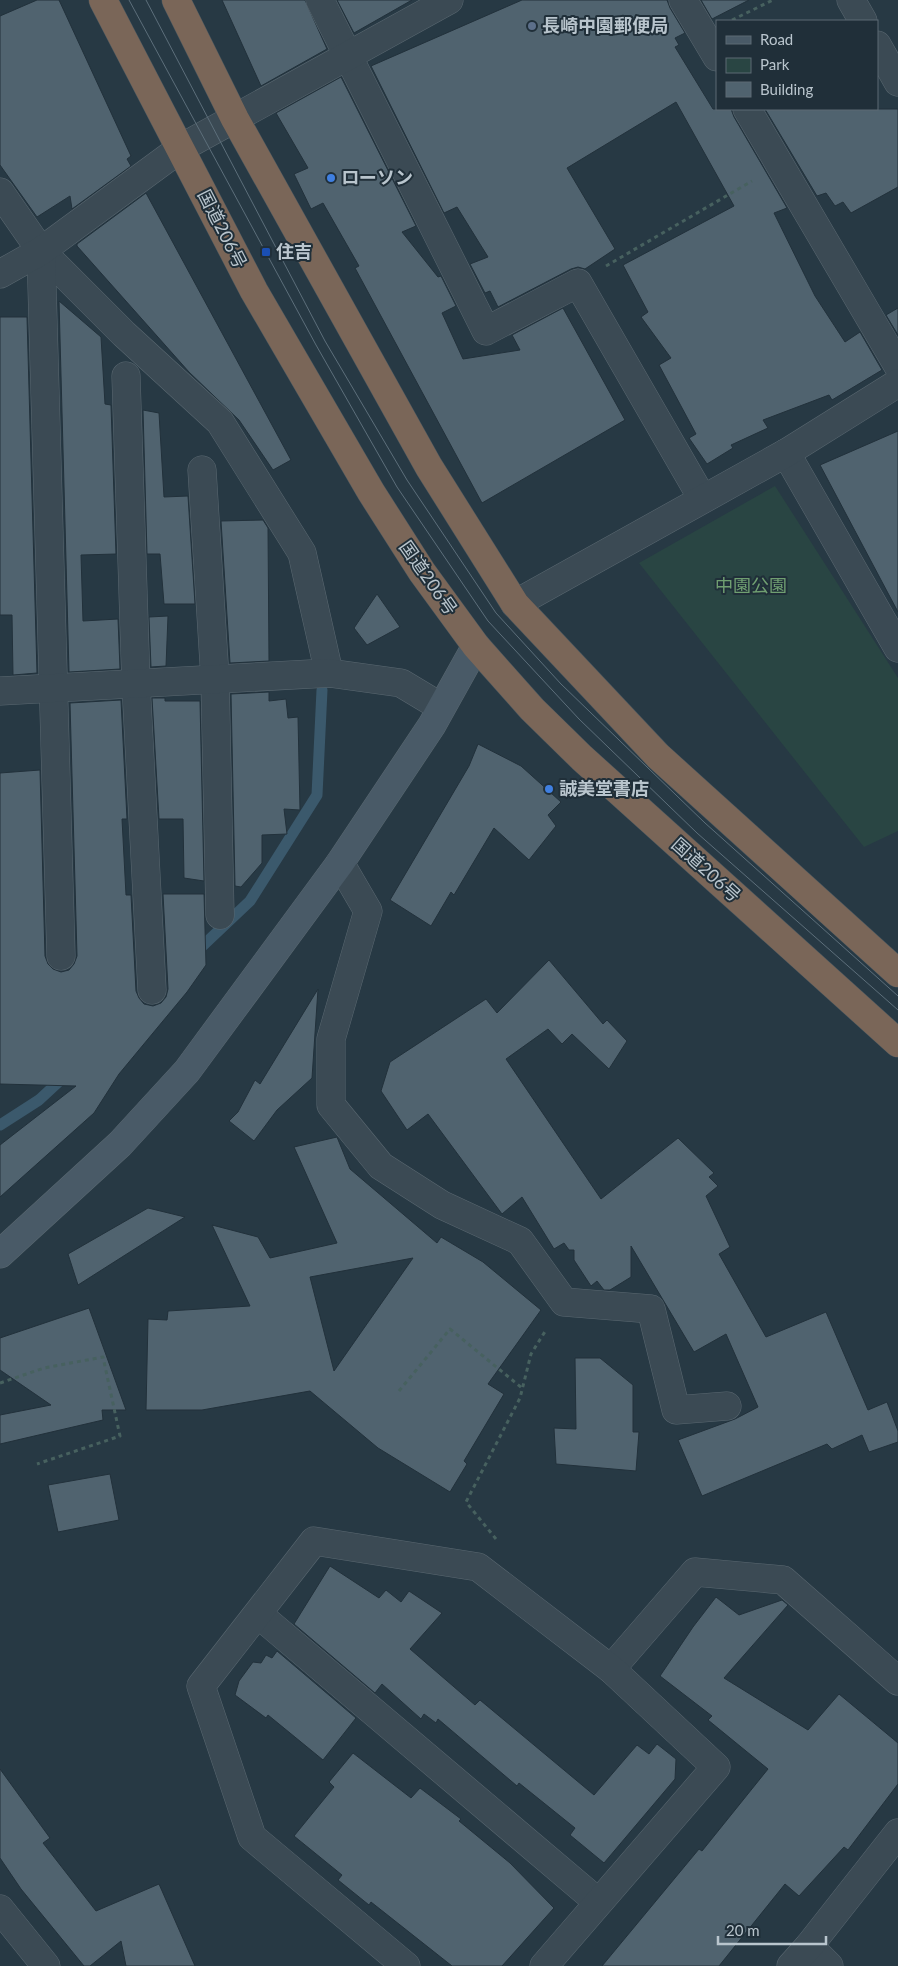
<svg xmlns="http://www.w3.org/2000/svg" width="898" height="1966" viewBox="0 0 898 1966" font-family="Lato,'Noto Sans JP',sans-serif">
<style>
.green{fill:#294543}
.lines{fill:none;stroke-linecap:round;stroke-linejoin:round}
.stream{stroke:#3b596c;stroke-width:11}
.building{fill:#50636f;stroke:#22313b;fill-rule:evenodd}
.street-casing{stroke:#5a6871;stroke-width:29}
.secondary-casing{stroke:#5a6871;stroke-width:29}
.highway-casing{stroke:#46555e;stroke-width:29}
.path{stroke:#47615f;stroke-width:3;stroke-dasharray:4 4;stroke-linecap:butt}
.street{stroke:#3b4a54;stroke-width:28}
.secondary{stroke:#495a67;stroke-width:28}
.highway{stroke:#7a6658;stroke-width:28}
.tram{stroke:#5d6f7b;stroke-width:1}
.service-dot{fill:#5c6f8a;stroke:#202f39;stroke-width:2}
.shop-dot{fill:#3f7fe0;stroke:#202f39;stroke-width:2}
.transit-dot{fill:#1a4fb4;stroke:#202f39;stroke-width:2}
.labels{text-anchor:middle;stroke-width:4;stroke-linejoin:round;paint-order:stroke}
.poi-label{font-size:18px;font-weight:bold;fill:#b9c5cd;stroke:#202f39;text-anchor:start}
.street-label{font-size:18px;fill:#b9c5cd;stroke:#202f39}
.park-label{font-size:18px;fill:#709f71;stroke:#202f39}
</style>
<rect width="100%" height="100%" fill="#273944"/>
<!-- green -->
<path class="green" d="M775 486 898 678V831L864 847 639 563Z"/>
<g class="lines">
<!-- stream -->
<g class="stream">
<path d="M194 954 250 901 317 795 322 690"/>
<path d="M0 1125 39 1100 66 1075"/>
</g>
</g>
<!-- building -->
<g class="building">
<path d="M37 0H59L131 156 127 159 131 166 72 209 70 196 37 217 0 165V16Z"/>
<path d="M222 0H305L327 49 261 86Z"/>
<path d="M337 0H412L354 33Z"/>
<path d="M522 0H667L670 8 685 33 675 38 679 45 675 47 713 109H731L734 117 787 208 774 213 815 296 845 342 860 332 882 370 832 400 829 395 763 420 768 428 731 445 733 448 707 464 689 438 696 434 659 365 671 358 641 317 648 312 623 265 734 206 676 102 567 168 615 249 585 269 578 267 571 269 498 307 490 291 485 293 470 264 488 257 457 207 444 213 371 66Z"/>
<path d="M701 0H749L712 19Z"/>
<path d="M341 77 416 226 402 232 438 277 441 276 456 306 442 313 463 359 520 350 512 335 563 308 625 420 482 503 355 268 359 266 323 203 311 209 294 174 308 168 276 113Z"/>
<path d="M765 109H898V187L851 213 843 202 835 206 826 193 817 196Z"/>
<path d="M146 193 291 460 273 470 239 420 189 372 77 246V244Z"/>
<path d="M59 301 101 337 105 404 111 405 116 554 81 555 83 621 118 619 120 669 69 672Z"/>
<path d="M898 308V335L886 315Z"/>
<path d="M0 317H27L37 673 13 675 12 615H0Z"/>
<path d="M143 410 159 413 164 497 188 496 195 604H164L160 554H147Z"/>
<path d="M898 431V612L820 465Z"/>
<path d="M263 520 268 528 269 661 230 663 221 521Z"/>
<path d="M377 594 400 627 367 645 354 628Z"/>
<path d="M168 616 166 666 151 667 149 617Z"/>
<path d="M269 692V701L286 699 288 718 298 717 300 810 284 809 287 834 262 835V863L241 887 235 886 231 694Z"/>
<path d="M152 698H165V701H200L204 881 184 878 183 819H159Z"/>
<path d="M121 700 127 819H122L126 895H131L136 991 139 998 144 1004 153 1006 161 1003 166 997 168 989 163 894H204L206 965 187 992 119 1074 94 1113 0 1197V1145L76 1086 0 1084V773L40 770 45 956 48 964 53 969 61 972 69 970 74 964 77 956 70 703Z"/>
<path d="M478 744 521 766 561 802 548 815 556 826 529 860 494 828 454 895 451 892 431 926 390 900 469 766Z"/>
<path d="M549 960 603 1024 607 1020 627 1041 609 1069 572 1034 562 1044 548 1029 506 1059 601 1199 678 1138 714 1173 709 1177 718 1186 706 1196 730 1247 719 1254 766 1337 826 1312 868 1410 887 1402 898 1431V1442L869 1452 862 1435 832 1449 827 1444 702 1496 678 1440 735 1419 758 1407 726 1334 694 1352 631 1246V1277L610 1290H604L597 1281 591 1286 574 1260V1250H569L564 1243 554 1249 522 1197 502 1214 428 1114 407 1130 381 1091 390 1062 486 999 497 1013Z"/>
<path d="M318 989 312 1078 277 1110 254 1141 229 1121 238 1112 255 1080 260 1084Z"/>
<path d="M337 1137 350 1169 437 1243 441 1237 483 1262 541 1310 488 1384 504 1394 464 1461 467 1464 450 1492 378 1448 310 1391 202 1410H146L148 1319 167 1320 168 1311 250 1306 212 1225 258 1237 270 1258 337 1243 294 1147ZM413 1258 334 1371 310 1277Z"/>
<path d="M148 1208 185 1217 78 1285 68 1254Z"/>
<path d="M89 1308 126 1410H102L103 1420 0 1444V1415L51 1405 0 1370V1338Z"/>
<path d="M575 1358H600L633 1385V1432H639L636 1471 556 1464 554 1428 576 1429Z"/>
<path d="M110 1474 119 1520 58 1532 48 1485Z"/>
<path d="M330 1566 379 1598 386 1590 401 1602 409 1591 442 1613 410 1649 475 1705 480 1700 594 1795 637 1745 649 1754 657 1744 676 1759 675 1779 604 1863 570 1835 575 1828 519 1783 517 1786 438 1719 436 1723 424 1714 421 1719 382 1684 375 1693 294 1624Z"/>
<path d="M716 1597 739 1615 782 1600 788 1605 724 1678 808 1730 839 1694 898 1743V1784L848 1850 844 1847 799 1896 785 1884 719 1966H602L699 1849 702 1851 768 1769 708 1720 712 1716 660 1676 693 1627Z"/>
<path d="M277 1651 356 1718 323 1760 268 1715 266 1718 235 1695 239 1681 253 1662 261 1663 266 1655 272 1658Z"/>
<path d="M353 1753 411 1798 420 1788 461 1819 459 1821 510 1863 554 1908 502 1966H452L371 1902 369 1905 338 1880 342 1875 294 1836 334 1787 329 1782Z"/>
<path d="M0 1769 50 1838 43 1843 96 1911 159 1884 195 1966H126L121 1941 90 1966H84L21 1889 0 1858Z"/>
</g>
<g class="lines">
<!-- street casing -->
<g class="street-casing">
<g id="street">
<path d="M320 0 486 331 578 283 702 498"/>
<path d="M683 0 717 57"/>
<path d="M851 0 863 21"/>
<path d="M877 45 898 82"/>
<path d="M747 109 898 366"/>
<path d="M0 192 41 251 124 334 220 422 302 553 329 673"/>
<path d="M41 251 61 956"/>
<path d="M0 274 41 251 181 148 449 0"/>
<path d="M126 376 136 684 152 990"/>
<path d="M786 453 898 648"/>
<path d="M202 470 215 679 220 915"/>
<path d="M515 604 786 453 898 383"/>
<path d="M0 691 329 673 401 683 441 707"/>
<path d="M340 863 368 911 331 1039V1105L381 1166 442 1205 520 1241 564 1302 651 1309 676 1410 727 1406"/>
<path d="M258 1614 598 1902"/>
<path d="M611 1669 695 1572 783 1580 898 1681"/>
<path d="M0 1909 46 1966"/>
<path d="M809 1946 829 1966"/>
<path d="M406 1966 252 1837 201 1686 314 1541 478 1567 611 1669 716 1767 544 1966"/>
<path d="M791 1966 809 1946 898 1833"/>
</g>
</g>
<!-- secondary casing -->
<g class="secondary-casing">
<path id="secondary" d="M0 1254 120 1144 187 1071 340 863 432 725 476 646"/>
</g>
<!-- highway casing -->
<g class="highway-casing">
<g id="highway">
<path d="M103 0 254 291 371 492 422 572 476 646 532 709 582 758 898 1043"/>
<path d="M176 0 235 119 429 467 515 604 658 756 898 973"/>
</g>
</g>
<!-- path -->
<g class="path">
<path d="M732 20 773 0"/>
<path d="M606 266 752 181"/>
<path d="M0 1383 44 1368 103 1357 120 1436 37 1464"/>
<path d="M399 1391 450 1329 522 1388"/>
<path d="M496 1539 466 1502 520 1398 531 1354 546 1330"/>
</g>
<!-- street -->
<use href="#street" class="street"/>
<!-- secondary -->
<use href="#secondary" class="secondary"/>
<!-- highway -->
<use href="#highway" class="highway"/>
<!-- tram -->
<g class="tram">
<path d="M129 0 316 345 397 487 488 621 579 719 697 833 898 1010"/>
<path d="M146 0 325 341 407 480 496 613 561 684 705 823 898 996"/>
</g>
</g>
<!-- markers -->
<circle class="service-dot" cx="532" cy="26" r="5"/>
<g class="shop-dot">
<circle cx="331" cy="178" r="5"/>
<circle cx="549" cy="789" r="5"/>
</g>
<rect class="transit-dot" x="261" y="247" width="10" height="10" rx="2.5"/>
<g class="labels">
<!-- poi labels -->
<g class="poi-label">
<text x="542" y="32">長崎中園郵便局</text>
<text x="341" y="184">ローソン</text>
<text x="276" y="258">住吉</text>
<text x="559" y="795">誠美堂書店</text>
</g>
<!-- street labels -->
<g class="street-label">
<text transform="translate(222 229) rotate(63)" y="6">国道206号</text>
<text transform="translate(428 578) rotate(55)" y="6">国道206号</text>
<text transform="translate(706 870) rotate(42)" y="6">国道206号</text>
</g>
<!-- park labels -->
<g class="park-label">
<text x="751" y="592">中園公園</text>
</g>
</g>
<!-- legend -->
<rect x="716" y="20" width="162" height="90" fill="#202f39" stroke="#5d6b74"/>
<rect x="726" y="36" width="25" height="8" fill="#495a67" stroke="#5d6b74"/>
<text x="760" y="45" font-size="15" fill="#b9c5cd">Road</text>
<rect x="726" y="58" width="25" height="15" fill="#294543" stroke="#5d6b74"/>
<text x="760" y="70" font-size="15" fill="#b9c5cd">Park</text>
<rect x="726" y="82" width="25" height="15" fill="#50636f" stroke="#5d6b74"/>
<text x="760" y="95" font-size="15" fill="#b9c5cd">Building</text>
<!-- scale -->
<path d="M718 1936v8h108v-8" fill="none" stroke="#b9c5cd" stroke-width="2.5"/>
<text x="726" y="1936" font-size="15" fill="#b9c5cd" stroke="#202f39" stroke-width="4" paint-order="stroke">20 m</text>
</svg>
